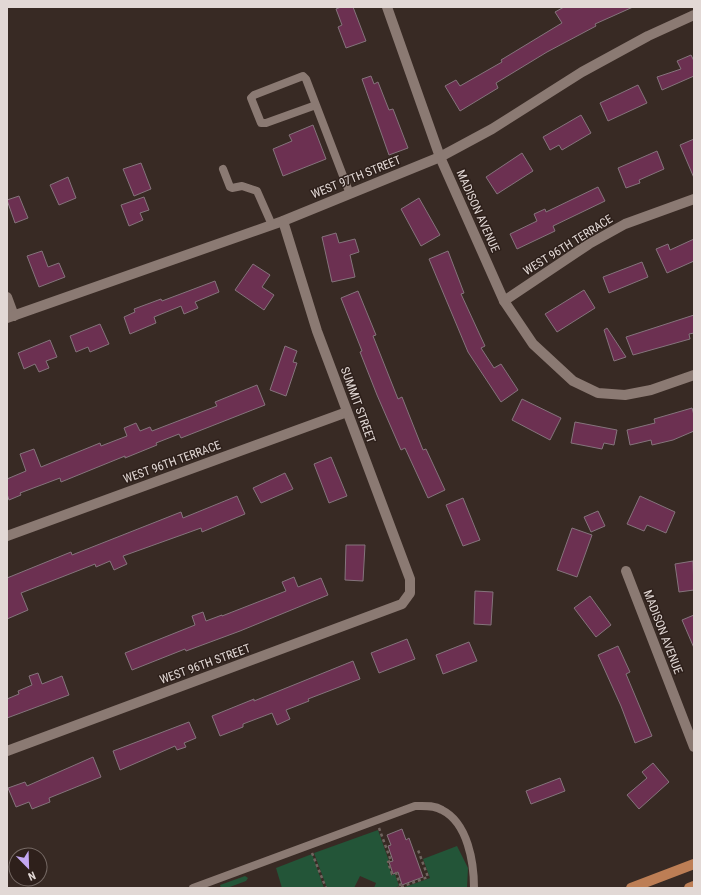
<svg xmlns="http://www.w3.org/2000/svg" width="701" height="895" viewBox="0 0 701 895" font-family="'Roboto Condensed',sans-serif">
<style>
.green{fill:#235538}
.building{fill:#6c3051;stroke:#85747c}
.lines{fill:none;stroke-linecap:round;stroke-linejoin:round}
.path{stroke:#716560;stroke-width:2.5;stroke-dasharray:3 3;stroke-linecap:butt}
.service{stroke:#8b7a73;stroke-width:8}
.minor{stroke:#8b7a73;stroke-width:10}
.primary{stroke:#bd7e55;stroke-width:10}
.labels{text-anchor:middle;stroke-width:3;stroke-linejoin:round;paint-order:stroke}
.street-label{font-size:12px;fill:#e2d8d5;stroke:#2e201b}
</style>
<rect width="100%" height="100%" fill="#382a24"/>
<!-- green -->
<g class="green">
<path d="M378 830 389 861 387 862 392 875 395 874 399 886 393 888H374L376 883 360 876 354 888H327L314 853Z"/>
<path d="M457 846 468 868 467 888H402L430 878 423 859Z"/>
<path d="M312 854 324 888H282L276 868Z"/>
<path d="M245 876 248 878 246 881 227 888H221L220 885Z"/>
</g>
<!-- building -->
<g class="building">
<path d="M341 7H353L366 41 346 48 338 27 342 25 336 9Z"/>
<path d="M564 7H633L595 24 596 26 547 52 496 83 498 88 460 111 445 86 456 80 460 86 502 62 501 60 562 23 555 12Z"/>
<path d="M691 55 694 61V76L662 90 657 77 681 69 677 61Z"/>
<path d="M371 76 374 84 378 82 389 110 393 109 408 148 389 155 362 79Z"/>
<path d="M638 85 647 103 608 121 600 103Z"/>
<path d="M581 115 591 133 562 150 559 145 550 150 543 137Z"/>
<path d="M313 125 326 159 283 176 273 149 292 141 289 135Z"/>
<path d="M694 139V178L680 145Z"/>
<path d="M657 151 664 169 639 180 640 183 626 188 618 168Z"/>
<path d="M522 153 533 171 497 194 486 177Z"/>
<path d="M141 163 151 189 134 196 123 169Z"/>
<path d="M68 177 76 198 59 205 50 185Z"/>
<path d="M598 187 605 201 553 226 555 231 517 249 510 234 537 221 534 214 545 209 546 212Z"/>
<path d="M19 196 28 218 15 223 7 200Z"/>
<path d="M144 197 149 210 140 213 143 220 129 226 121 205Z"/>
<path d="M419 198 440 235 421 246 401 209Z"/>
<path d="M336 233 339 243 355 239 359 252 350 255 355 277 332 282 322 237Z"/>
<path d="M694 239V261L667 273 656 249 668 244 670 250Z"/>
<path d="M42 251 48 267 59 263 65 277 39 287 27 256Z"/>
<path d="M448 251 464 293 461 294 485 346 481 348 494 368 501 364 518 390 501 402 468 352 429 259Z"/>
<path d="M642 262 648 277 609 293 603 277Z"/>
<path d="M253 264 270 275 262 287 274 295 264 310 235 290Z"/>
<path d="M215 281 219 292 195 302 198 308 184 314 181 306 154 317 156 323 130 334 124 317 135 312 134 309 161 299 162 301Z"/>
<path d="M584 290 595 308 557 332 545 314Z"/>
<path d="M358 291 376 335 373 336 398 399 402 397 423 450 426 449 445 490 428 498 405 448 401 450 377 395 360 352 362 351 341 298Z"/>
<path d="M694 315V333L689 334 690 339 633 355 626 337Z"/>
<path d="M100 324 109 344 90 352 88 347 76 352 70 336Z"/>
<path d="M607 328 626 357 614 361 604 330Z"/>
<path d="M50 340 57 357 46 361 49 368 39 372 35 364 24 369 18 353Z"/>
<path d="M285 346 297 351 293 362 297 363 286 396 270 390Z"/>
<path d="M257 385 265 405 181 438 179 434 156 443 157 445 125 458V456L61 482 60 478 20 493 21 495 9 500 7 494V479L26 471 20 454 34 449 41 467 100 443 101 446 127 436 124 428 136 423 140 431 150 427 152 431 217 406 215 402Z"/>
<path d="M522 399 561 418 550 440 512 420Z"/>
<path d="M692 408 694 415V431L673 440 652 445 651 440 630 445 627 430 655 423 654 419Z"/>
<path d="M575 422 617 430 614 445 604 443 602 449 571 443Z"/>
<path d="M331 457 347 496 329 503 314 464Z"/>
<path d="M285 473 293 489 261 503 253 488Z"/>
<path d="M237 496 245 514 202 532 201 528 123 556 127 564 114 570 110 561 96 567 95 564 21 593 28 610 7 619V578L71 552 72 555 181 512 183 518Z"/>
<path d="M640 496 675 512 666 533 647 525 644 531 627 524Z"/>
<path d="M463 498 480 540 463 546 446 505Z"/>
<path d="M598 511 605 526 591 532 584 517Z"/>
<path d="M572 528 592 535 577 577 557 570Z"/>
<path d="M346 545H365L363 581 345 580Z"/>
<path d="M693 561 694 590 679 592 675 564Z"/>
<path d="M294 577 298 587 321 578 328 595 240 631 186 651 185 649 132 670 125 653 195 625 192 616 203 612 206 621 222 615V616L286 591 282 582Z"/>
<path d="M475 591 493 592 491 625 474 624Z"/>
<path d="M590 596 611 625 596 637 574 608Z"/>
<path d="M694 615V648L682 620Z"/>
<path d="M407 639 415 659 379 673 371 653Z"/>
<path d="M469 642 477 661 443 674 436 655Z"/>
<path d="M618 646 630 672 626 674 652 736 635 743 621 706 598 655Z"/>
<path d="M353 661 360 679 308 699 309 701 286 710 290 719 277 725 272 713 243 724V727L220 736 212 716 254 699V701Z"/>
<path d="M38 673 42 684 62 676 69 695 7 718V699L19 694 18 691 32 685 29 676Z"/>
<path d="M189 722 196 738 184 743 186 747 177 750 175 746 120 770 113 751Z"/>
<path d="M93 757 101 777 49 798 50 802 32 809 29 802 16 807 8 788 25 782 27 786Z"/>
<path d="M653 763 669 782 639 809 627 795 647 778 642 772Z"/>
<path d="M560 778 565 791 531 804 526 791Z"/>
<path d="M402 829 406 840 409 838 423 877 402 885 398 872 393 874 389 862 393 861 388 846 391 845 387 835Z"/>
</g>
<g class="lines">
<!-- path -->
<g class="path">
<path d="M379 828 391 861 388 862 392 874 396 873 401 887 398 888"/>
<path d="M312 853 326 888"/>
<path d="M401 887 428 877 418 850"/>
</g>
<!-- service -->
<g class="service">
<path d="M316 105 266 123H261L251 98 254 95 303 76 306 79 350 194"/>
<path d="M223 169 230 187 232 188 242 186 257 191 272 225"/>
<path d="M193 888 415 806C424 806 434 805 442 810 468 823 474 863 474 888"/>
</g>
<!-- minor -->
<g class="minor">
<path d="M387 7 440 157 504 301 533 344 573 381 598 393 625 395 651 390 694 375"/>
<path d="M7 297 14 316"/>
<path d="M504 301 589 244 625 224 694 199"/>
<path d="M7 318 283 221 440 157 492 129 582 72 648 36 694 15"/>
<path d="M7 536 347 412"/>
<path d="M626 571 694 747"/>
<path d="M7 751 402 604 410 593V579L317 331 283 221"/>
</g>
<!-- primary -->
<g class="primary">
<path d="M631 888 694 864"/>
<path d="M689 888 694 886"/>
</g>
</g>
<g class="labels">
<!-- street labels -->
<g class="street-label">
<text transform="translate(356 177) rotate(-22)" y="4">WEST 97TH STREET</text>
<text transform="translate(478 211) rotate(66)" y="4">MADISON AVENUE</text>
<text transform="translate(568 245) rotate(-32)" y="4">WEST 96TH TERRACE</text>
<text transform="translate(358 405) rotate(70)" y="4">SUMMIT STREET</text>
<text transform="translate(172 462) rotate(-20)" y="4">WEST 96TH TERRACE</text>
<text transform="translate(663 632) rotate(69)" y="4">MADISON AVENUE</text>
<text transform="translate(205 664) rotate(-20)" y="4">WEST 96TH STREET</text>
</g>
</g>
<!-- border -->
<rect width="701" height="895" fill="none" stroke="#e2d8d5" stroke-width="16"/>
<!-- north arrow -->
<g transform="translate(28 867) rotate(157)"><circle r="19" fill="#2e201b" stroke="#766a65"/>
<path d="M0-3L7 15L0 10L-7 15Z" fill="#c3a7f2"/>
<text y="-6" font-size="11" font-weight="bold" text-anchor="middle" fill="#e2d8d5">N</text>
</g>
</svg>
